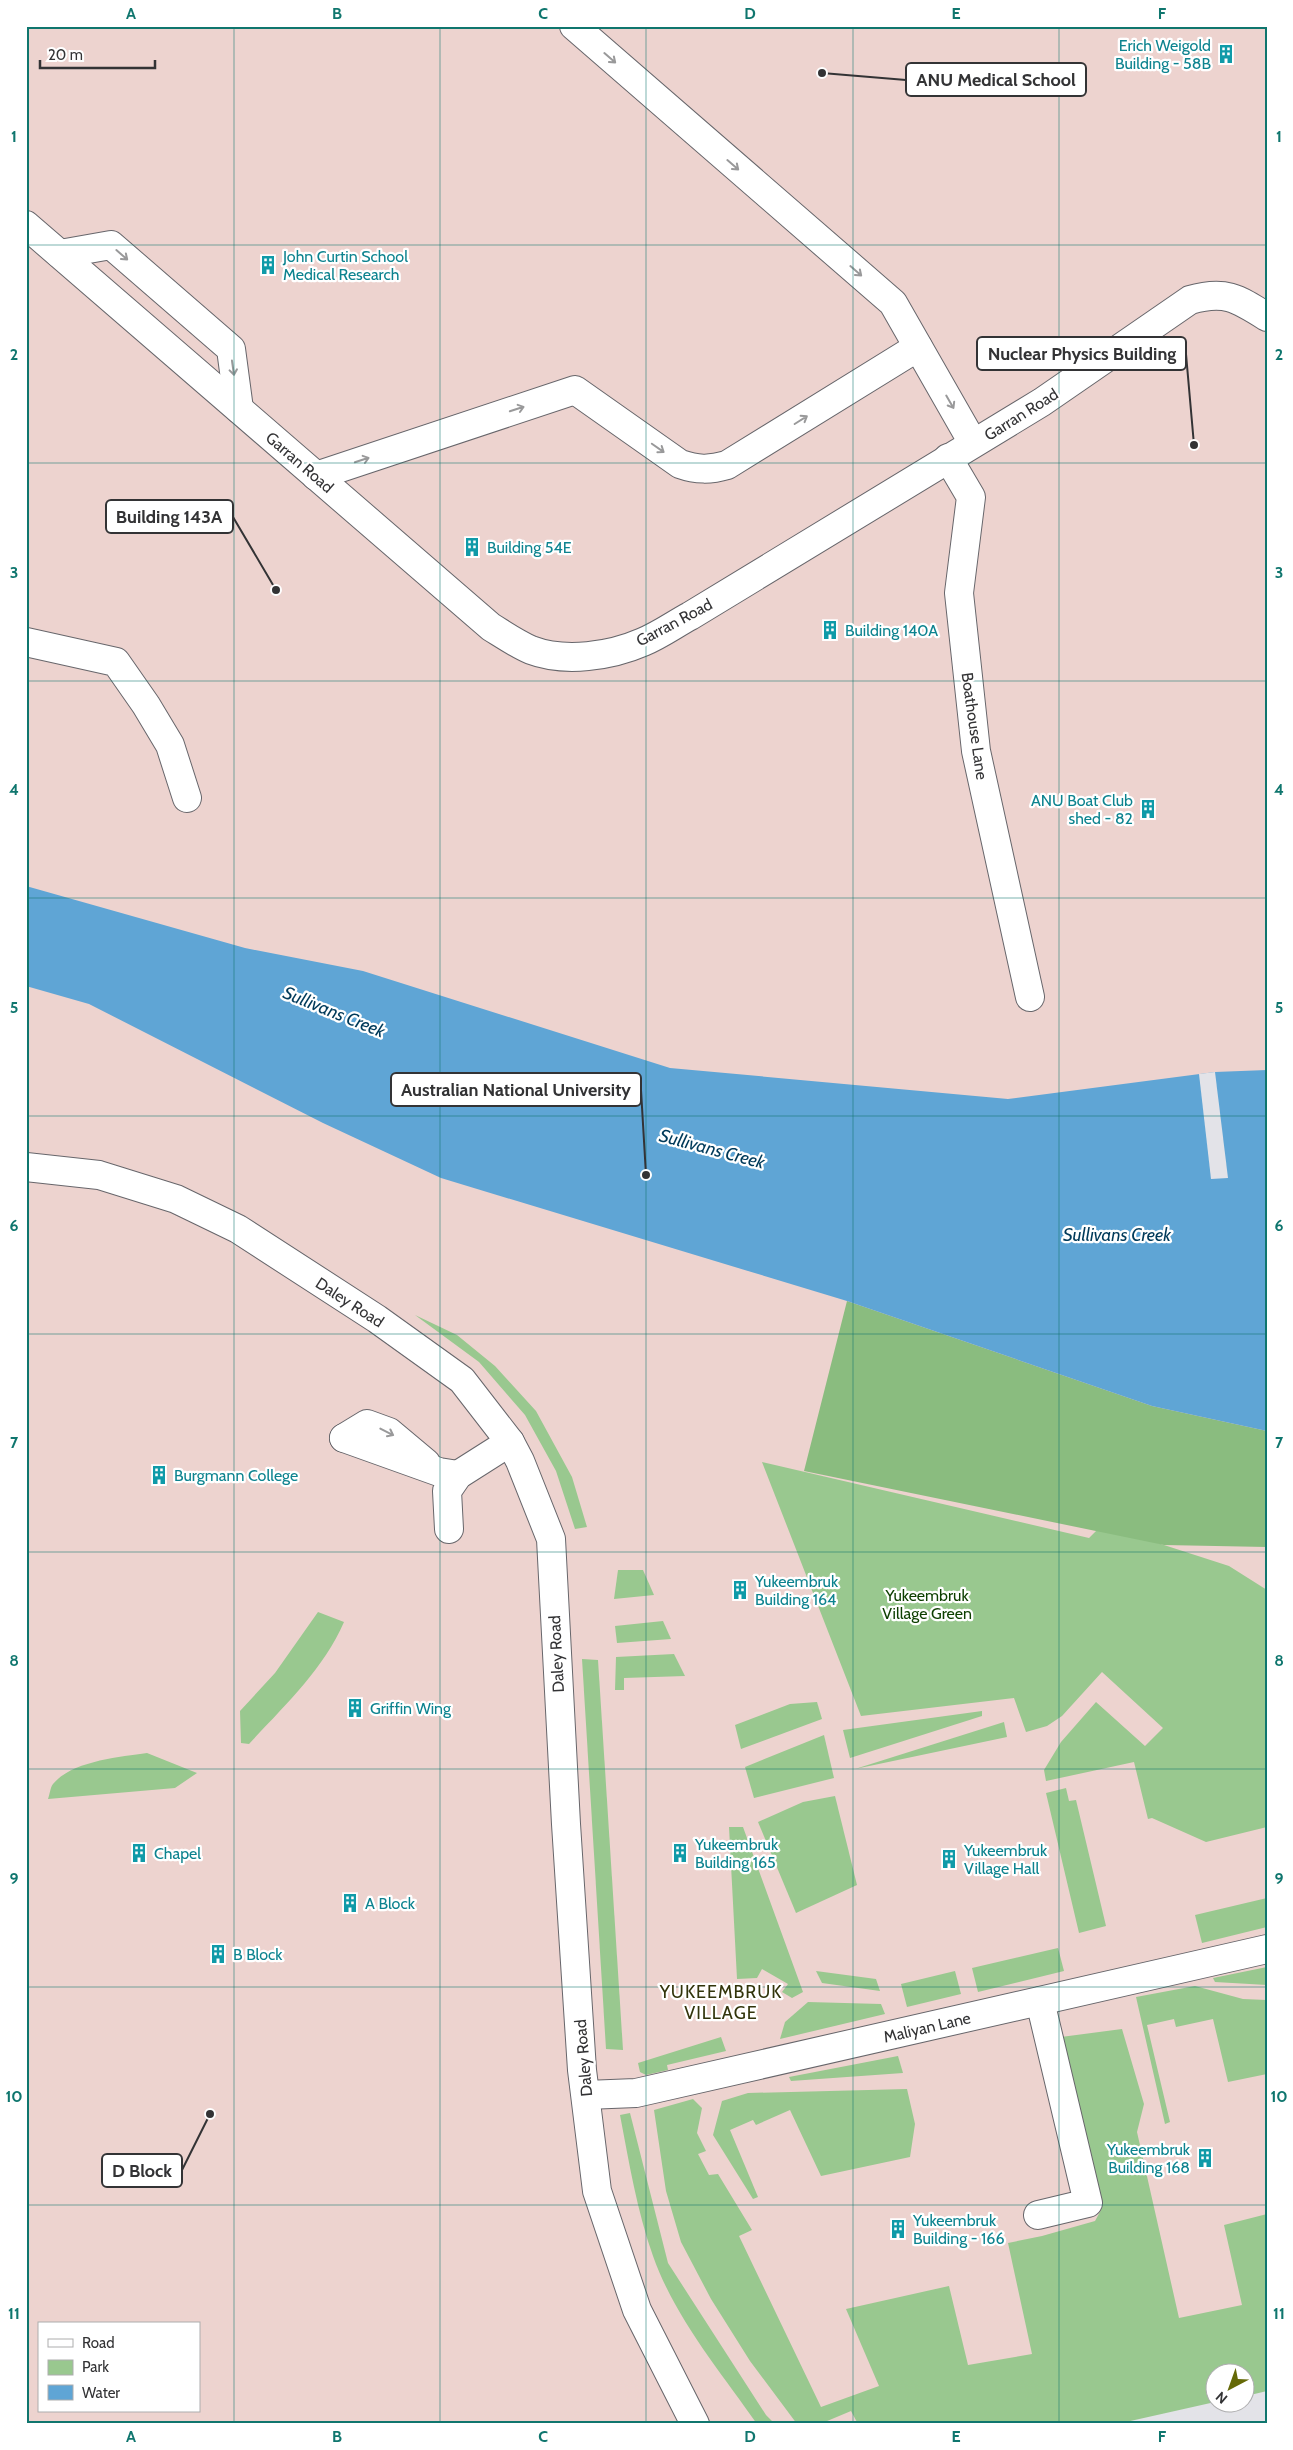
<svg xmlns="http://www.w3.org/2000/svg" width="1293" height="2450" viewBox="0 0 1293 2450" font-family="Cabin,sans-serif">
<style>
.education{fill:#edd3cf;fill-rule:evenodd}
.green{fill:#99c88f}
.forest{fill:#8abc7f}
.water{fill:#5fa5d5}
.pier{fill:#e3e3e8}
.lines{fill:none;stroke-linecap:round;stroke-linejoin:round}
.minor-casing{stroke:#67666b;stroke-width:30}
.minor{stroke:#fff;stroke-width:28}
.oneway{stroke:#99999a}
.grid{fill:none;stroke:#0f766e;stroke-width:1;stroke-opacity:0.55}
.labels{text-anchor:middle;stroke-width:4.5;stroke-linejoin:round;paint-order:stroke}
.culture-label{font-size:16px;fill:#0d838f;stroke:#fff;text-anchor:start}
.street-label{font-size:16px;fill:#333335;stroke:#fff}
.park-label{font-size:16px;fill:#0d3f00;stroke:#fff}
.water-label{font-size:18px;font-style:italic;fill:#003a5a;stroke:#fff}
.neighbourhood-label{font-size:18px;letter-spacing:1px;fill:#32340b;stroke:#fff}
.leader{fill:none;stroke:#333335;stroke-width:2}
.callout-dot{fill:#333335;stroke:#fff;stroke-width:2}
.callout{fill:#fff;stroke:#333335;stroke-width:2}
.callout-label{font-size:18px;text-anchor:middle;font-weight:bold;fill:#333335}
.neatline{fill:none;stroke:#0f766e;stroke-width:2}
.grid-label{font-size:16px;text-anchor:middle;font-weight:bold;fill:#0f766e}
</style>
<rect width="100%" height="100%" fill="#e3e3e8"/>
<!-- education -->
<path class="education" d="M26 26H1267V2350L939 2424H26ZM39 2324H199V2411H39Z"/>
<!-- green -->
<g class="green">
<path d="M415 1315 457 1335 495 1366 536 1411 572 1477 587 1527 575 1529 556 1471 525 1415 479 1362Z"/>
<path d="M762 1462 1089 1538 1102 1525 1229 1566 1267 1590V1827L1206 1842 1152 1818 1148 1819 1134 1762 1046 1781 1044 1770 1061 1742 1096 1702 1145 1746 1163 1728 1102 1672 1062 1716 1047 1726 1026 1732 1014 1698 861 1716Z"/>
<path d="M618 1570H643L654 1595 614 1599Z"/>
<path d="M318 1612 344 1622C323 1670 284 1706 249 1744L241 1743 240 1711 275 1673Z"/>
<path d="M663 1621 671 1639 617 1643 615 1626Z"/>
<path d="M674 1654 685 1676 624 1678V1690H615L616 1657Z"/>
<path d="M582 1659 598 1660 623 2050 606 2049Z"/>
<path d="M817 1702 822 1719 741 1749 735 1725 790 1704Z"/>
<path d="M982 1711V1716L850 1758 843 1730Z"/>
<path d="M1004 1722 1007 1737 855 1769Z"/>
<path d="M824 1735 834 1778 754 1798 745 1767Z"/>
<path d="M147 1753 197 1773 175 1788 48 1799C50 1794 50 1788 53 1784 72 1761 119 1757 147 1753Z"/>
<path d="M1066 1788 1069 1801 1076 1800 1106 1926 1079 1933 1046 1793Z"/>
<path d="M835 1796 857 1885 796 1913 758 1822 803 1802Z"/>
<path d="M729 1827H743L803 1992 792 1998 782 1992 788 1984 762 1969 757 1978 737 1979Z"/>
<path d="M1267 1898V1927L1202 1943 1195 1915Z"/>
<path d="M1058 1948 1064 1971 978 1992 972 1968Z"/>
<path d="M1267 1967V1985L1215 1982 1213 1978Z"/>
<path d="M816 1971 876 1979 880 1991 822 1983Z"/>
<path d="M955 1971 961 1994 907 2007 901 1984Z"/>
<path d="M1195 1986 1243 1999 1267 2000V2074L1228 2082 1213 2019 1176 2027 1174 2019 1147 2025 1170 2122 1165 2124 1136 1997Z"/>
<path d="M808 2002 881 2004 885 2014 780 2039 785 2022Z"/>
<path d="M1122 2029 1144 2104 1137 2132 1179 2318 1242 2305 1224 2225 1267 2214V2391L1246 2396V2372H1216L1215 2402 1117 2424H858L851 2411 820 2424H797L750 2361 711 2299 681 2242 666 2191 654 2110 693 2099 702 2108 697 2133 706 2151 698 2154 709 2175 718 2174 752 2230 739 2236 821 2407 879 2386 846 2309 949 2286 968 2365 1032 2354 1008 2243 1042 2236 1095 2221 1101 2210 1061 2037Z"/>
<path d="M721 2037 726 2051 667 2065 668 2070 646 2075 640 2072 638 2063Z"/>
<path d="M898 2056 903 2073 791 2081 789 2077Z"/>
<path d="M907 2089 915 2124 910 2157 821 2176 790 2110 756 2125 753 2120 730 2130 758 2197 753 2199 713 2135 722 2101 748 2093Z"/>
<path d="M630 2113 668 2263 766 2415 775 2424H757C720 2371 675 2318 653 2256 637 2211 629 2162 620 2115Z"/>
</g>
<!-- forest -->
<path class="forest" d="M847 1301 1152 1406 1267 1431V1547L1164 1545 804 1471Z"/>
<!-- water -->
<path class="water" d="M26 886 245 948 363 971 670 1068 1008 1099 1215 1072 1267 1070V1431L1152 1406 847 1301 441 1178 323 1123 89 1004 26 986Z"/>
<!-- pier -->
<path class="pier" d="M1215 1072 1228 1178 1211 1179 1199 1074Z"/>
<g class="lines">
<!-- minor casing -->
<g class="minor-casing">
<g id="minor">
<path d="M574 26 893 303 973 443"/>
<path d="M26 225 491 627C504 635 517 644 531 650 565 663 611 656 643 642 660 635 675 624 690 616L1042 402 1190 300C1225 290 1237 298 1267 317"/>
<path d="M60 254 111 245 231 349 239 409"/>
<path d="M948 458 971 497 959 593 976 751 1030 997"/>
<path d="M316 476 575 390 680 464C697 470 710 470 727 465L918 347"/>
<path d="M26 642 116 662 146 705 170 745 187 798"/>
<path d="M26 1167 99 1175 176 1199 238 1229 377 1319 462 1380 510 1442 520 1461 551 1539 566 1824 582 2070 597 2191 637 2310 695 2424"/>
<path d="M344 1438 439 1472 458 1475"/>
<path d="M344 1438 367 1424 389 1432 426 1463"/>
<path d="M449 1529 447 1491 458 1475 510 1442"/>
<path d="M586 2095 636 2093 1267 1949"/>
<path d="M1038 2215 1088 2203 1040 2001"/>
</g>
</g>
<!-- minor -->
<use href="#minor" class="minor"/>
</g>
<!-- one-way arrows -->
<defs><path id="oneway-shaft" d="M-6 0H5M1.5-3L5.5 0L1.5 3" fill="none" stroke-width="1.6" stroke-linecap="round" stroke-linejoin="round" transform="scale(1.25)"/></defs>
<g class="oneway">
<use href="#oneway-shaft" transform="translate(610 58) rotate(41)"/>
<use href="#oneway-shaft" transform="translate(733 165) rotate(41)"/>
<use href="#oneway-shaft" transform="translate(122 255) rotate(41)"/>
<use href="#oneway-shaft" transform="translate(856 271) rotate(41)"/>
<use href="#oneway-shaft" transform="translate(233 368) rotate(82)"/>
<use href="#oneway-shaft" transform="translate(950 402) rotate(60)"/>
<use href="#oneway-shaft" transform="translate(517 409) rotate(-18)"/>
<use href="#oneway-shaft" transform="translate(801 420) rotate(-32)"/>
<use href="#oneway-shaft" transform="translate(658 448) rotate(35)"/>
<use href="#oneway-shaft" transform="translate(362 460) rotate(-18)"/>
<use href="#oneway-shaft" transform="translate(387 1432) rotate(27)"/>
</g>
<!-- grid -->
<path class="grid" d="M234 26V2424M440 26V2424M646 26V2424M853 26V2424M1059 26V2424M26 245H1267M26 463H1267M26 681H1267M26 898H1267M26 1116H1267M26 1334H1267M26 1552H1267M26 1769H1267M26 1987H1267M26 2205H1267"/>
<!-- icons -->
<defs>
<g id="building-bare" transform="scale(1.5)"><path d="M-4-6H4V6H1V3H-1V6H-4ZM-2.5-4.3h1.7v1.8h-1.7ZM.8-4.3h1.7v1.8H.8ZM-2.5-1h1.7V.8h-1.7ZM.8-1h1.7V.8H.8Z" fill="#0f9aa8" stroke="#fff" stroke-width="2.5" paint-order="stroke"/></g>
</defs>
<g fill-rule="evenodd">
<use href="#building-bare" x="1226" y="54"/>
<use href="#building-bare" x="268" y="265"/>
<use href="#building-bare" x="472" y="547"/>
<use href="#building-bare" x="830" y="630"/>
<use href="#building-bare" x="1148" y="809"/>
<use href="#building-bare" x="159" y="1475"/>
<use href="#building-bare" x="740" y="1590"/>
<use href="#building-bare" x="355" y="1708"/>
<use href="#building-bare" x="139" y="1853"/>
<use href="#building-bare" x="680" y="1853"/>
<use href="#building-bare" x="949" y="1859"/>
<use href="#building-bare" x="350" y="1903"/>
<use href="#building-bare" x="218" y="1954"/>
<use href="#building-bare" x="1205" y="2158"/>
<use href="#building-bare" x="898" y="2229"/>
</g>
<g class="labels">
<!-- culture labels -->
<g class="culture-label">
<text x="1211" y="51" text-anchor="end">Erich Weigold<tspan x="1211" dy="18">Building - 58B</tspan></text>
<text x="283" y="262">John Curtin School<tspan x="283" dy="18">Medical Research</tspan></text>
<text x="487" y="553">Building 54E</text>
<text x="845" y="636">Building 140A</text>
<text x="1133" y="806" text-anchor="end">ANU Boat Club<tspan x="1133" dy="18">shed - 82</tspan></text>
<text x="174" y="1481">Burgmann College</text>
<text x="755" y="1587">Yukeembruk<tspan x="755" dy="18">Building 164</tspan></text>
<text x="370" y="1714">Griffin Wing</text>
<text x="695" y="1850">Yukeembruk<tspan x="695" dy="18">Building 165</tspan></text>
<text x="964" y="1856">Yukeembruk<tspan x="964" dy="18">Village Hall</tspan></text>
<text x="154" y="1859">Chapel</text>
<text x="365" y="1909">A Block</text>
<text x="233" y="1960">B Block</text>
<text x="1190" y="2155" text-anchor="end">Yukeembruk<tspan x="1190" dy="18">Building 168</tspan></text>
<text x="913" y="2226">Yukeembruk<tspan x="913" dy="18">Building - 166</tspan></text>
</g>
<!-- street labels -->
<g class="street-label">
<text transform="translate(1021 414) rotate(-32)" y="6">Garran Road</text>
<text transform="translate(300 462) rotate(41)" y="6">Garran Road</text>
<text transform="translate(674 622) rotate(-28)" y="6">Garran Road</text>
<text transform="translate(975 726) rotate(82)" y="6">Boathouse Lane</text>
<text transform="translate(350 1302) rotate(33)" y="6">Daley Road</text>
<text transform="translate(556 1654) rotate(-93)" y="6">Daley Road</text>
<text transform="translate(927 2027) rotate(-13)" y="6">Maliyan Lane</text>
<text transform="translate(583 2058) rotate(-95)" y="6">Daley Road</text>
</g>
<!-- park labels -->
<g class="park-label">
<text x="927" y="1601">Yukeembruk<tspan x="927" dy="18">Village Green</tspan></text>
</g>
<!-- water labels -->
<g class="water-label">
<text transform="translate(334 1012) rotate(22)" y="6">Sullivans Creek</text>
<text transform="translate(712 1149) rotate(15)" y="6">Sullivans Creek</text>
<text x="1117" y="1241">Sullivans Creek</text>
</g>
<!-- neighbourhood labels -->
<g class="neighbourhood-label">
<text x="721" y="1998">YUKEEMBRUK<tspan x="721" dy="21">VILLAGE</tspan></text>
</g>
</g>
<!-- callouts -->
<path class="leader" d="M822 73L906 80M1194 445L1186 354M276 590L233 517M646 1175L641 1090M210 2114L182 2170"/>
<g class="callout-dot">
<circle cx="822" cy="73" r="5"/>
<circle cx="1194" cy="445" r="5"/>
<circle cx="276" cy="590" r="5"/>
<circle cx="646" cy="1175" r="5"/>
<circle cx="210" cy="2114" r="5"/>
</g>
<g class="callout">
<rect x="906" y="63" width="180" height="33" rx="5"/>
<rect x="977" y="337" width="209" height="33" rx="5"/>
<rect x="106" y="500" width="127" height="33" rx="5"/>
<rect x="391" y="1073" width="250" height="33" rx="5"/>
<rect x="102" y="2154" width="80" height="33" rx="5"/>
</g>
<g class="callout-label">
<text x="996" y="86">ANU Medical School</text>
<text x="1082" y="360">Nuclear Physics Building</text>
<text x="169" y="523">Building 143A</text>
<text x="516" y="1096">Australian National University</text>
<text x="142" y="2177">D Block</text>
</g>
<!-- border -->
<rect width="1293" height="2450" fill="none" stroke="#ffffff" stroke-width="55"/>
<!-- legend -->
<rect x="38" y="2322" width="162" height="90" fill="#ffffff" stroke="#adadae"/>
<rect x="48" y="2339" width="25" height="8" fill="#ffffff" stroke="#adadae"/>
<text x="82" y="2348" font-size="15" fill="#333335">Road</text>
<rect x="48" y="2360" width="25" height="15" fill="#99c88f" stroke="#adadae"/>
<text x="82" y="2372" font-size="15" fill="#333335">Park</text>
<rect x="48" y="2385" width="25" height="15" fill="#5fa5d5" stroke="#adadae"/>
<text x="82" y="2398" font-size="15" fill="#333335">Water</text>
<!-- north arrow -->
<g transform="translate(1230 2388) rotate(221)"><circle r="24" fill="#ffffff" stroke="#adadae"/>
<path d="M0-4L9 19L0 12L-9 19Z" fill="#656907"/>
<text y="-8" font-size="14" font-weight="bold" text-anchor="middle" fill="#333335">N</text>
</g>
<!-- scale -->
<path d="M40 60v8h115v-8" fill="none" stroke="#333335" stroke-width="2.5"/>
<text x="48" y="60" font-size="15" fill="#333335" stroke="#ffffff" stroke-width="4" paint-order="stroke">20 m</text>
<rect x="28" y="28" width="1238" height="2394" class="neatline"/>
<g class="grid-label">
<text x="131" y="19">A</text>
<text x="337" y="19">B</text>
<text x="543" y="19">C</text>
<text x="750" y="19">D</text>
<text x="956" y="19">E</text>
<text x="1162" y="19">F</text>
<text x="14" y="142">1</text>
<text x="1279" y="142">1</text>
<text x="14" y="360">2</text>
<text x="1279" y="360">2</text>
<text x="14" y="578">3</text>
<text x="1279" y="578">3</text>
<text x="14" y="795">4</text>
<text x="1279" y="795">4</text>
<text x="14" y="1013">5</text>
<text x="1279" y="1013">5</text>
<text x="14" y="1231">6</text>
<text x="1279" y="1231">6</text>
<text x="14" y="1448">7</text>
<text x="1279" y="1448">7</text>
<text x="14" y="1666">8</text>
<text x="1279" y="1666">8</text>
<text x="14" y="1884">9</text>
<text x="1279" y="1884">9</text>
<text x="14" y="2102">10</text>
<text x="1279" y="2102">10</text>
<text x="14" y="2319">11</text>
<text x="1279" y="2319">11</text>
<text x="131" y="2442">A</text>
<text x="337" y="2442">B</text>
<text x="543" y="2442">C</text>
<text x="750" y="2442">D</text>
<text x="956" y="2442">E</text>
<text x="1162" y="2442">F</text>
</g>
</svg>
